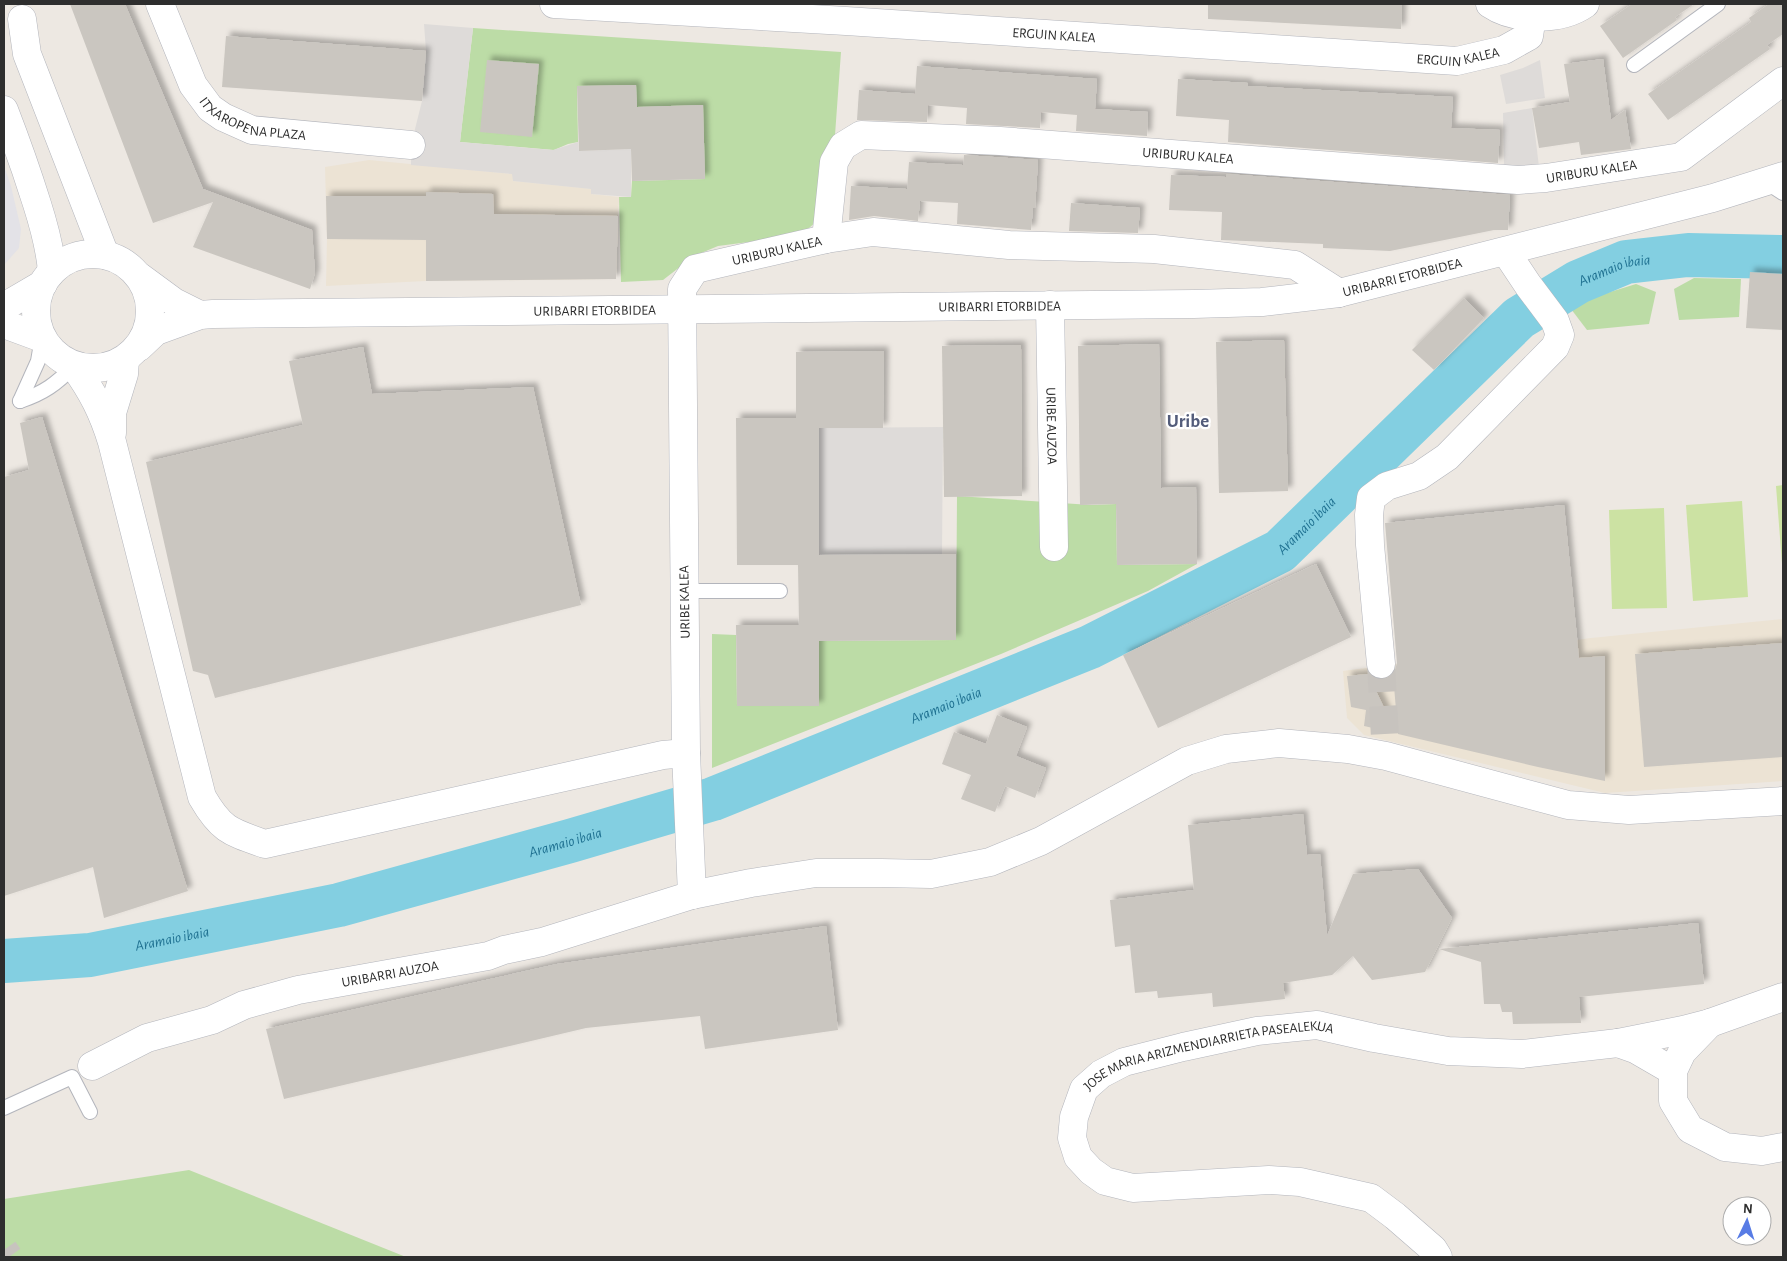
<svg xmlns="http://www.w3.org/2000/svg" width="1787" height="1261" viewBox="0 0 1787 1261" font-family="'Alegreya Sans',sans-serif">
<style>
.industrial{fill:#e3e2e7}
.education{fill:#ece3d4}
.green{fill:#bcdca6}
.pitch{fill:#cce2a3}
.plaza{fill:#dedbd9}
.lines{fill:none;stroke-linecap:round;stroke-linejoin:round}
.river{stroke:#83cfe1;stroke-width:44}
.building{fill:#cac6c0;filter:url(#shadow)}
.street-tunnel{stroke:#c7c3be;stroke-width:28;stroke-dasharray:28 14;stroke-linecap:butt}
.secondary-tunnel{stroke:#c7c3be;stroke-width:28;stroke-dasharray:28 14;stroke-linecap:butt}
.lane-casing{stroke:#b3b5bc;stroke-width:16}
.street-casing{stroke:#b3b5bc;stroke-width:29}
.secondary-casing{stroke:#b3b5bc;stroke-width:29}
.lane{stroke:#fff;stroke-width:14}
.street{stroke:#fff;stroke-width:28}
.secondary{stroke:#fff;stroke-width:28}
.labels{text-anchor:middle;stroke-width:4.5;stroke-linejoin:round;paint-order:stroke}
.street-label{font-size:14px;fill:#2e2e2e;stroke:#fff}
.water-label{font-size:15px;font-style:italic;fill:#1f7191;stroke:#fff}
.district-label{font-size:19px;font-weight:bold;fill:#535c7a;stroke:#fff}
</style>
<defs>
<filter id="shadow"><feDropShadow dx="4.5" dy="-4.5" stdDeviation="2.5" flood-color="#0004"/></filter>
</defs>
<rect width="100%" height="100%" fill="#ede8e2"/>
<!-- industrial -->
<path class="industrial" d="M4 166 11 186 21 229 19 248 4 265Z"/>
<!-- education -->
<g class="education">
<path d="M369 160 513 174V181L592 189 591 194 619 197 616 279 426 281 326 286 327 239 325 167Z"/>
<path d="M1783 619V781L1605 793 1364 735 1347 718 1343 671 1591 638Z"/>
</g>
<!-- green -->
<g class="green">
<path d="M473 28 841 52 835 135 821 165 817 221 801 235 718 246 694 256 663 280 621 282 619 197H631L632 181 705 179 703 105 637 107 636 85 577 86 578 142 568 144 554 150 460 142Z"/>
<path d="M1694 278 1741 279 1739 317 1679 320 1674 289Z"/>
<path d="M1636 284 1656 292 1649 324 1587 330 1568 305Z"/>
<path d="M957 496 1091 505 1116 504 1117 565 1197 564 1148 591 1001 654 712 768V634L736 635 737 706H819V641L956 640Z"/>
<path d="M189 1170 406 1257H4V1199Z"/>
</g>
<!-- pitch -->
<g class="pitch">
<path d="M1783 485V577L1776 486Z"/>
<path d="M1742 501 1748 597 1693 601 1686 505Z"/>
<path d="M1664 508 1667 608 1612 609 1609 510Z"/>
</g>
<!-- plaza -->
<g class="plaza">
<path d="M424 24 473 28 460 142 553 150 578 142 579 151 631 149V197L591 194V189L513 181 512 174 411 165V145L422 101 426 51Z"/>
<path d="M1540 60 1545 98 1506 104 1500 75 1523 68Z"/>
<path d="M1532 108 1539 167H1504L1503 113Z"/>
<path d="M943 427 942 555H819V428Z"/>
</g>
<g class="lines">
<!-- river -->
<path class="river" id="s1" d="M4 961 90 955 339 905 570 841 713 799 1090 647 1280 551 1519 318 1578 282 1626 262 1688 255 1783 257"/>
</g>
<!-- building -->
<g class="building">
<path d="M70 4H125L203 189 312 230 315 273 310 289 193 247 213 202 153 223Z"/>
<path d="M1208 4H1402L1401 29 1208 19Z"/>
<path d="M1632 4H1694L1675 17 1677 20 1623 58 1600 26Z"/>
<path d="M1769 4H1783V34L1767 45 1770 49 1668 120 1648 94 1751 22 1749 18Z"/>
<path d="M226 36 426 51 422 101 222 87Z"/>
<path d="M1603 59 1611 120 1625 110 1631 149 1581 155 1579 142 1539 148 1532 108 1570 102 1564 64Z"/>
<path d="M487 60 539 64 532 137 480 132Z"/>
<path d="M917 66 1097 79 1095 109 1148 112 1147 136 1076 131 1077 115 1041 112 1040 128 966 124 967 108 928 105 927 122 857 120 859 90 915 94Z"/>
<path d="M1178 79 1248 83V86L1453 97 1451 128 1500 130 1498 163 1228 142 1229 120 1176 116Z"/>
<path d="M636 85 637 107 703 105 705 179 632 181 631 149 579 151 577 86Z"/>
<path d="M964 155 1038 160 1035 208H1033L1031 230 957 224 958 203 920 201 918 221 874 216 849 220 851 186 907 189 909 162 963 165Z"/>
<path d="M1226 174 1510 195 1508 230H1494L1390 251 1323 248V244L1221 240 1222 212 1169 210 1171 175 1226 177Z"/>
<path d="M426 192 493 194 494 214 618 216 616 279 426 281V240L327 239 326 196H426Z"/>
<path d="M1071 203 1140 208 1138 233 1069 231Z"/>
<path d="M1750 272 1783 274V330L1746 328Z"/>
<path d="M1464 298 1484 318 1434 370 1412 350Z"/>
<path d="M1284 340 1288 491 1219 493 1216 342Z"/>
<path d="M1159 344 1161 488 1196 487 1197 564 1117 565 1116 504 1080 505 1078 346Z"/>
<path d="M1021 345 1022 496 944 497 942 346Z"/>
<path d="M363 347 372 394 533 387 581 605 215 698 208 675 193 671 146 462 303 425 289 361Z"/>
<path d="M884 351 883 428H819V555L956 554V640L819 641V706H737L736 625H799L798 565H737L736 418H796V352Z"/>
<path d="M42 417 188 891 104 918 93 867 4 896V477L29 470 20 423Z"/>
<path d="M1564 505 1579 658 1605 656V781L1538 767 1398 734 1393 674 1395 670 1397 663 1385 523Z"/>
<path d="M1316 564 1351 637 1158 728 1123 655Z"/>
<path d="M1783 643V757L1644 767 1635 654Z"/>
<path d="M1368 674 1387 714 1396 733 1364 726 1366 710 1351 707 1347 676Z"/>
<path d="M997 715 1027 727 1016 756 1046 768 1035 798 1005 786 995 812 961 799 971 775 942 764 954 732 986 744Z"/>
<path d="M1303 814 1307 855 1320 854 1327 936 1353 874 1418 869 1452 918 1425 972 1372 980 1353 956 1332 975 1283 983 1285 999 1213 1007 1212 993 1158 998 1157 991 1135 993 1130 945 1115 947 1110 900 1194 890 1188 825Z"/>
<path d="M1698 923 1704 984 1579 997 1581 1023 1513 1024 1512 1012H1502L1500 1004H1484L1481 962 1439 949Z"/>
<path d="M826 926 838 1030 705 1049 700 1016 586 1028 284 1099 266 1029 557 964Z"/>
</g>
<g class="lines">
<!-- street-tunnel -->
<path class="street-tunnel" d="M1381 664 1386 756"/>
<!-- secondary-tunnel -->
<path class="secondary-tunnel" d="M4 1250 9 1257"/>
<!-- lane casing -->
<g class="lane-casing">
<g id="lane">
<path d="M1634 65 1718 4"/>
<path d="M1766 182 1783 193"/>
<path d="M20 401 38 361 42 338"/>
<path d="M20 401C44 393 56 384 74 366"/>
<path d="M684 591H780"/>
<path d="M4 1108 72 1077 90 1112"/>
</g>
</g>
<!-- street casing -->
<g class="street-casing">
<g id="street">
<path id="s2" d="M160 4 193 85 210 108 223 117 252 130 411 145"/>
<path id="s3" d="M554 4 846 21 1457 61 1504 50 1529 36 1532 16"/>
<path d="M1490 4C1515 21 1561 21 1585 4"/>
<path d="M22 19 27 54 105 255"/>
<path d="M4 110C16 141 27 172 37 204 44 226 50 248 52 271"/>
<path d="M826 239 873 232 1009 245 1154 249 1227 257 1295 265 1339 293"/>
<path id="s4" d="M1050 305 1054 547"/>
<path d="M74 366C92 391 103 412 112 442L202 797C221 830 230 832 265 844L663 755 686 753"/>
<path d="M112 433V413L124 374 125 359"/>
<path d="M1381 664 1370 545 1369 515 1371 498 1387 486 1419 476 1447 457 1555 347 1560 335 1555 321 1528 285 1506 252"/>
<path id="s5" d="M692 895 686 753 682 289 695 269 826 239 834 162 843 146 861 135 1000 141 1518 180 1546 178 1681 157 1783 81"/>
<path d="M1710 1023 1682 1052 1673 1071V1101L1690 1129 1725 1147 1762 1151 1783 1147"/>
<path d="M1618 1043 1635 1049 1673 1071"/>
<path id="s6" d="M92 1066 147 1038 212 1020 244 1005 298 990 488 956 504 950 542 942 692 895 751 883 816 873H881L931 874 990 862 1041 841 1187 761 1226 749 1279 743 1348 749 1386 756 1568 805 1629 810 1783 801"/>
<path id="s7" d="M1438 1257 1433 1249 1395 1216 1371 1198 1300 1182 1269 1180 1133 1188 1105 1181 1091 1171 1078 1157 1072 1138 1074 1117 1084 1089 1101 1074 1124 1062 1183 1047 1257 1031 1317 1025 1374 1038 1448 1051 1522 1054 1618 1043 1683 1030 1710 1023 1783 997"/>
</g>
</g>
<!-- secondary casing -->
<g class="secondary-casing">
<g id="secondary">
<circle cx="93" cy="311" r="57"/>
<path d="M140 277 174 302 200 315"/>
<path d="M4 307 43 284"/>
<path d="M4 324 42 338"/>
<path id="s8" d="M139 347 156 331 200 315 213 314 1194 304 1262 302 1339 293 1713 198 1783 176"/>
</g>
</g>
<!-- lane -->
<use href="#lane" class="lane"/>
<!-- street -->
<use href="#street" class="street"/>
<!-- secondary -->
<use href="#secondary" class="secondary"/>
</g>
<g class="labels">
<!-- street labels -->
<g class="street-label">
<text dy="5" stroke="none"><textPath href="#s3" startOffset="501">ERGUIN KALEA</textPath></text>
<text dy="5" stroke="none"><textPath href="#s3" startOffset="906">ERGUIN KALEA</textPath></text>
<text dy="5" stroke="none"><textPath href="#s2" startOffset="161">ITXAROPENA PLAZA</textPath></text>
<text dy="5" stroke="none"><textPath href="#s5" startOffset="1209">URIBURU KALEA</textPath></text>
<text dy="5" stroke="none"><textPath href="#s5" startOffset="1614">URIBURU KALEA</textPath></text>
<text dy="5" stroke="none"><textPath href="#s5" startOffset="714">URIBURU KALEA</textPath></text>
<text dy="5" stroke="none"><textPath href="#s8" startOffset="1275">URIBARRI ETORBIDEA</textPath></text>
<text dy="5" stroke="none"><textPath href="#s8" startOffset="870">URIBARRI ETORBIDEA</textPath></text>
<text dy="5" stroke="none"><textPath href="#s8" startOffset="465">URIBARRI ETORBIDEA</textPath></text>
<text dy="5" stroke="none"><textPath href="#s4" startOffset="121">URIBE AUZOA</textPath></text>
<text transform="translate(684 602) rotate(-91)" y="5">URIBE KALEA</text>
<text dy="5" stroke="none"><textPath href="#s6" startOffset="314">URIBARRI AUZOA</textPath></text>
<text dy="5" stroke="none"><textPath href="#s7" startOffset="598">JOSE MARIA ARIZMENDIARRIETA PASEALEKUA</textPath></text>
</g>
<!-- water labels -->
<g class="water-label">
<text dy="5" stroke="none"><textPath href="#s1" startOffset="1790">Aramaio ibaia</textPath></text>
<text dy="5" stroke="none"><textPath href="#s1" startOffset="1385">Aramaio ibaia</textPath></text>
<text dy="5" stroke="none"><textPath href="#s1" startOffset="980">Aramaio ibaia</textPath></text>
<text dy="5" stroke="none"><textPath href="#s1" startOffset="575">Aramaio ibaia</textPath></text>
<text dy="5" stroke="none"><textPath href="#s1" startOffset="170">Aramaio ibaia</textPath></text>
</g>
<!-- district labels -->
<g class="district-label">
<text x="1188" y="427">Uribe</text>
</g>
</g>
<!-- border -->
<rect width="1787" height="1261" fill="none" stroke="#2e2e2e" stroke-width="10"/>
<!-- north arrow -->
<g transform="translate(1747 1221) rotate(4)"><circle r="24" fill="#ffffff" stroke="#ababab"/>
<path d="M0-4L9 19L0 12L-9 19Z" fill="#587ce5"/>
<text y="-8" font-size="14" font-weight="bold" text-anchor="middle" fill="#2e2e2e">N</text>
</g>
</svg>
